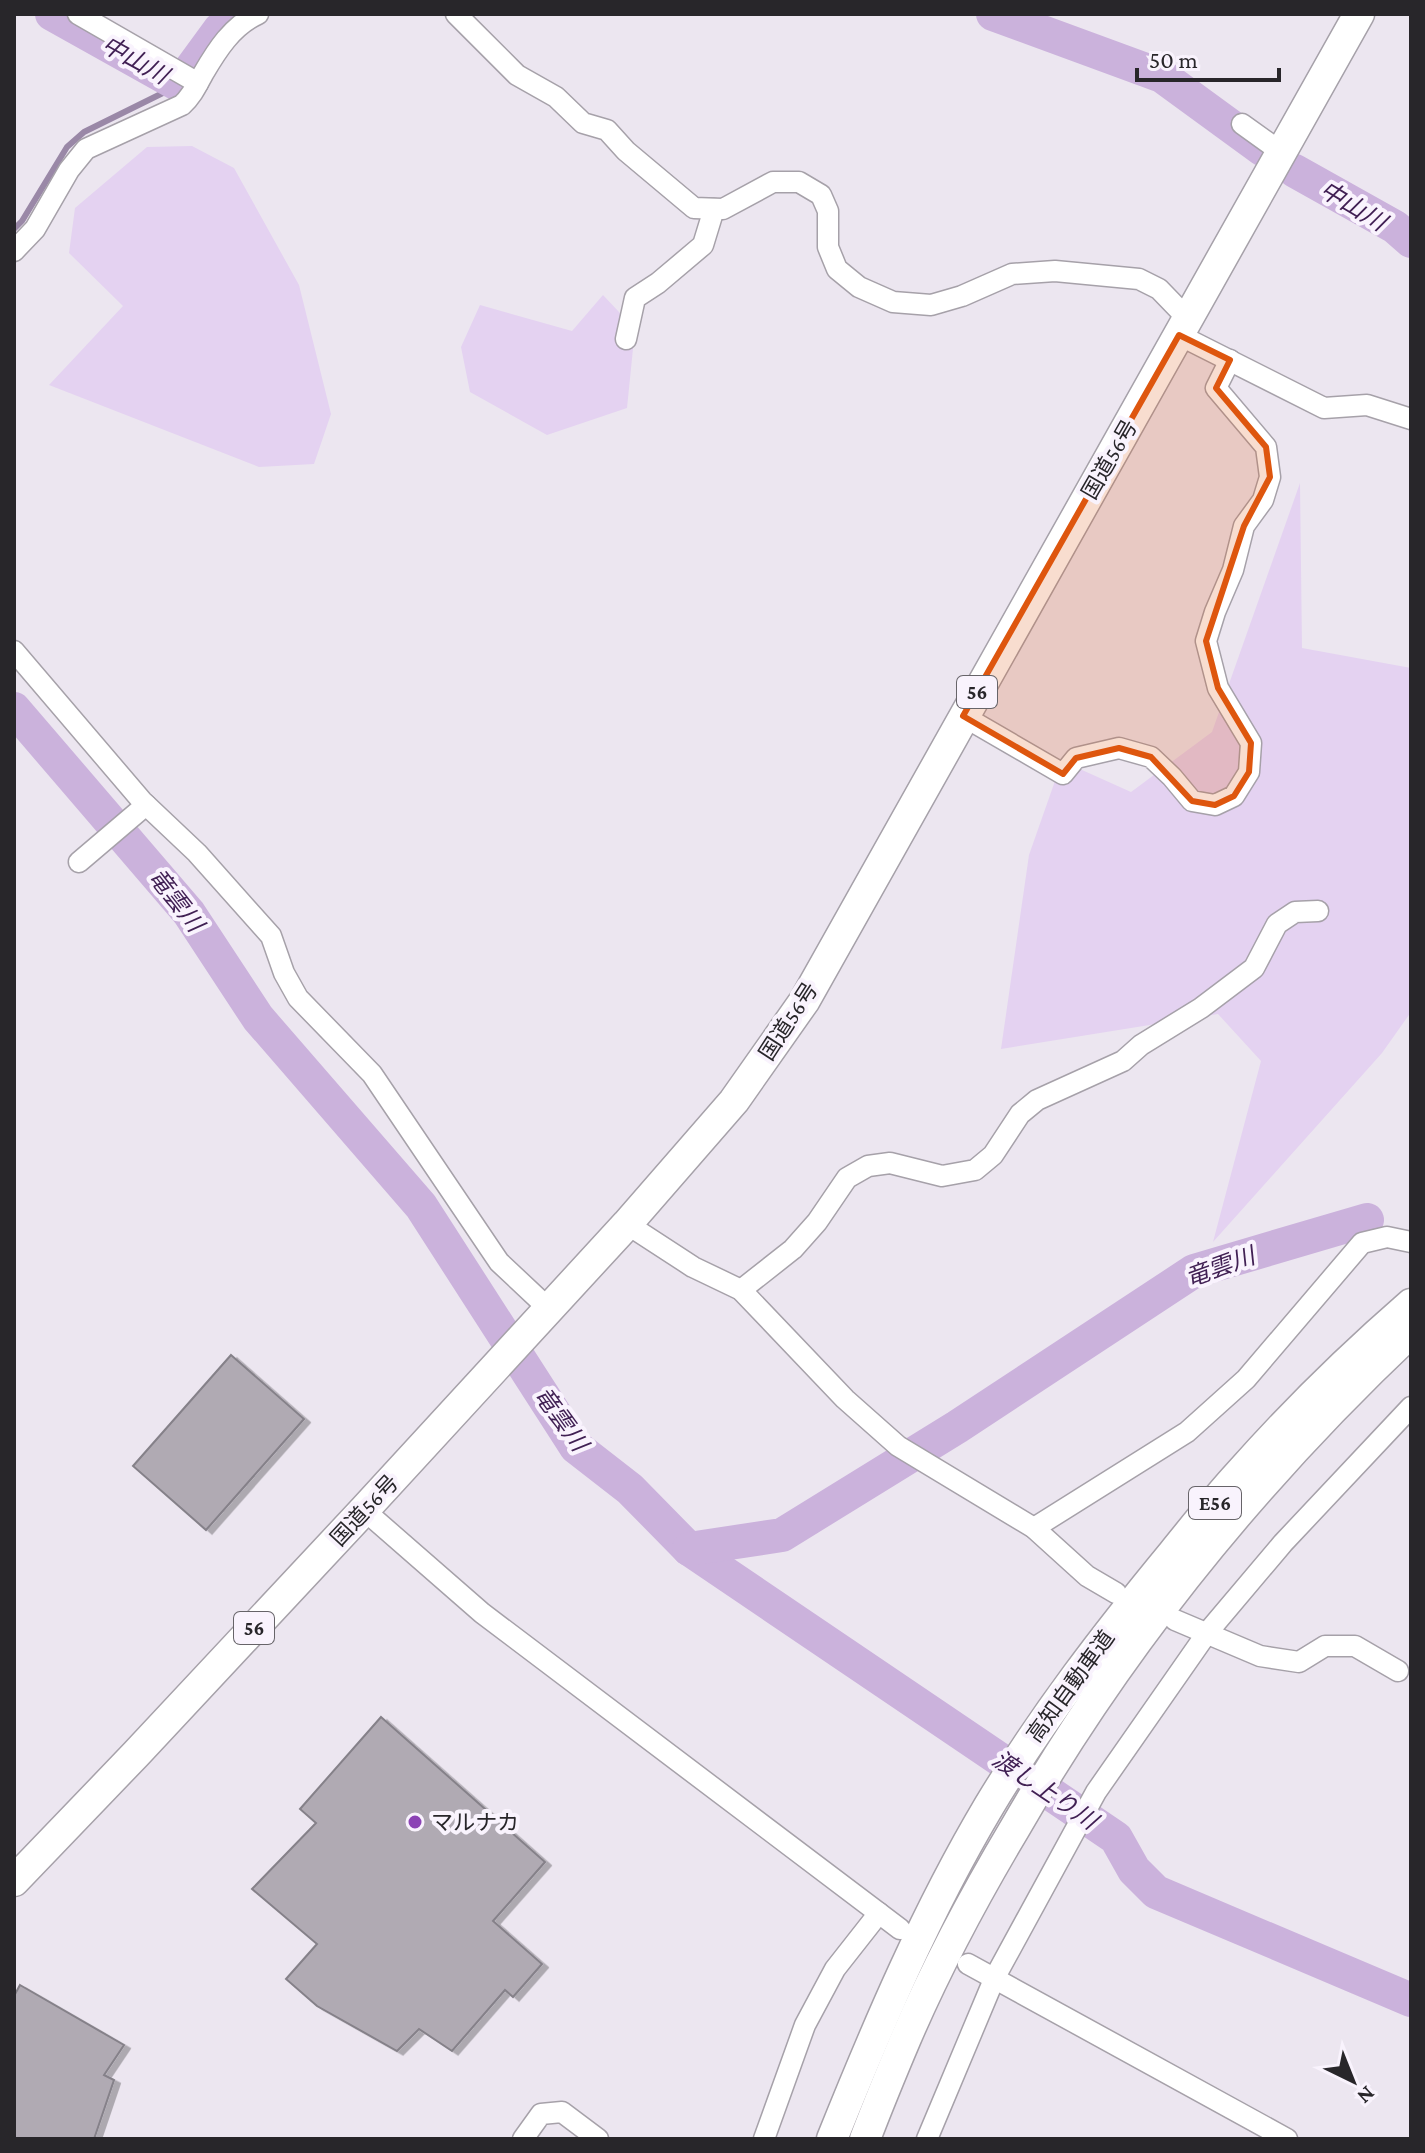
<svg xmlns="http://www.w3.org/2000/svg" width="1425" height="2153" viewBox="0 0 1425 2153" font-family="'Crimson Pro','Noto Sans JP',serif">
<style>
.green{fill:#e4d2f1}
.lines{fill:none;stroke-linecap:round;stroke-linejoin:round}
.stream{stroke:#9a88a7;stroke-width:6}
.river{stroke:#cbb2dc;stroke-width:34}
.building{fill:#b0aab3;stroke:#858189;stroke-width:2;filter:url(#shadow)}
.minor-casing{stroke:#a6a1a9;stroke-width:23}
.highway-casing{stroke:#a6a1a9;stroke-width:33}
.minor{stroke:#fff;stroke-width:20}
.highway{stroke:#fff;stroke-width:30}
.marked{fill:#de560e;fill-opacity:0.2;stroke:#de560e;stroke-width:6;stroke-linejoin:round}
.poi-dot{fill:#8c43b5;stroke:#f9f3fd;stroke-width:3}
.labels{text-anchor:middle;stroke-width:8;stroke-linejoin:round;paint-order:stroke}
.shield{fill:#f9f3fd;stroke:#676469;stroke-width:2}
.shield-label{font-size:20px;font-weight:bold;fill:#28262a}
.street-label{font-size:22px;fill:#28262a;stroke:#f9f3fd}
.poi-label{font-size:22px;fill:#28262a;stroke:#f9f3fd;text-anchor:start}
.water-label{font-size:24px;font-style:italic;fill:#412054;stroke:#f9f3fd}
</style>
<defs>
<filter id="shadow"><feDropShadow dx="6" dy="3.5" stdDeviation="0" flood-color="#0004"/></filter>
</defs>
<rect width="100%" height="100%" fill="#ece6f0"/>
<!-- green -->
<g class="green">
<path d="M192 146 234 168 299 285 331 414 314 464 259 467 49 385 123 306 69 253 75 208 147 147Z"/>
<path d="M603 295 635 329 627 408 547 435 470 392 461 347 480 305 572 331Z"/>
<path d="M1300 483 1302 648 1411 668V1012L1382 1053 1213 1242 1261 1061 1218 1014 1001 1049 1029 855 1062 761 1131 792 1212 732Z"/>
</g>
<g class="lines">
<!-- stream -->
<path class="stream" d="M14 229 22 221 67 147 84 132 179 85"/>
<!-- river -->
<g class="river">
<path d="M52 14 179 85 220 29 238 14"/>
<path d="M993 14 1162 76 1262 149"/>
<path d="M1295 171 1395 227 1411 241"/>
<path d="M14 709 189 913 258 1018 421 1206 576 1447 630 1489 689 1549 1116 1838 1134 1870 1156 1892 1411 2000"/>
<path d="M689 1549 782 1535 957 1427 1194 1271 1367 1220"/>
</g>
</g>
<!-- building -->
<g class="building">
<path d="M231 1355 304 1419 206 1530 133 1466Z"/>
<path d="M381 1717 545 1862 493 1921 542 1964 513 1997 505 1990 452 2051 419 2029 397 2051 317 2006 286 1979 317 1944 252 1889 316 1823 300 1809Z"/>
<path d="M20 1985 124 2045 104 2075 114 2080 94 2139H14V1996Z"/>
</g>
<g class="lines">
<!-- minor casing -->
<g class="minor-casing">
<g id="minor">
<path d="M78 14 198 83"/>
<path d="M456 14 517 75 556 97 583 123 607 130 626 151 694 208 723 209 773 182H799L821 195 828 211V247L837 269 859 287 893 302 931 305 962 296 1012 274 1055 271 1139 279 1159 289 1188 319"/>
<path d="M1242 124 1281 152"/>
<path d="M14 251 35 229 69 170 86 149 182 105C192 96 197 85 203 74 217 50 232 26 258 14"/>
<path d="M1179 335 1324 408 1367 405 1411 419"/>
<path d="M626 339 635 298 658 283 703 245 714 209"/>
<path d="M14 651 142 801 197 853 271 936 284 973 298 998 372 1074 499 1262 549 1309"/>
<path d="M963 716 1063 774 1076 758 1119 748 1151 757 1172 777 1192 801 1215 805 1234 796 1249 772 1251 743 1218 688 1206 641 1215 612 1233 570 1244 526 1263 500 1270 477 1266 447 1216 388 1230 360"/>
<path d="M79 862 146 805"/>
<path d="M627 1224 693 1267 741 1290 845 1399 898 1446 1034 1528 1087 1576 1116 1593"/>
<path d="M741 1290 793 1249 817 1222 847 1178 868 1166 890 1163 942 1176 975 1170 993 1155 1020 1114 1037 1100 1123 1061 1141 1045 1201 1008 1254 968 1277 924 1295 912 1318 911"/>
<path d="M364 1510 482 1613 900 1929"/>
<path d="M1034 1528 1187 1432 1246 1379 1362 1243 1387 1237 1411 1242"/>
<path d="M1175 1620 1260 1656 1299 1662 1325 1646H1355L1398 1671"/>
<path d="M968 1964 1287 2139"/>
<path d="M523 2139 541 2114 562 2112 598 2139"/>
<path d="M764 2139 805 2025 835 1969 879 1913"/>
<path d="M927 2139 995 1977 1096 1792 1207 1633 1283 1543 1411 1407"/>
</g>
</g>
<!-- highway casing -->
<g class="highway-casing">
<g id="highway">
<path d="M14 1881 136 1754 364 1510 627 1224 734 1101 805 1000 1359 14"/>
<path d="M832 2139C878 2025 926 1912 989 1806 1043 1716 1107 1633 1173 1553 1195 1526 1216 1499 1239 1474 1292 1414 1350 1357 1411 1304"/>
<path d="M865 2139C878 2105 892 2071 906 2038 937 1966 975 1895 1015 1828 1121 1644 1257 1477 1411 1332"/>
</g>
</g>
<!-- minor -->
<use href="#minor" class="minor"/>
<!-- highway -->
<use href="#highway" class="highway"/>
</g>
<!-- marked area -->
<path class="marked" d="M1179 335 1230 360 1216 388 1266 447 1270 477 1244 526 1206 641 1218 688 1251 743 1249 772 1234 796 1215 805 1192 801 1151 757 1119 748 1076 758 1063 774 963 716Z"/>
<!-- markers -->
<circle class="poi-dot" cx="415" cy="1822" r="8"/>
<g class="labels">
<!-- shield labels -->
<g class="shield">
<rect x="957" y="676" width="40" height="32" rx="6"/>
<rect x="1189" y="1487" width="52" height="32" rx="6"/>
<rect x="234" y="1612" width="40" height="32" rx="6"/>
</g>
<g class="shield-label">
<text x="977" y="699">56</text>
<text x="1215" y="1510">E56</text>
<text x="254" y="1635">56</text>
</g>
<!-- street labels -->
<g class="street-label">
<text transform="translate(1109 459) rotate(-60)" y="8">国道56号</text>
<text transform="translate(788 1021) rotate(-57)" y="8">国道56号</text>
<text transform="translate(364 1510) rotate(-47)" y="8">国道56号</text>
<text transform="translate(1070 1686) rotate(-54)" y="8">高知自動車道</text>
</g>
<!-- poi labels -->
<g class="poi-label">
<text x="431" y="1830">マルナカ</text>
</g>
<!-- water labels -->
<g class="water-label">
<text transform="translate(135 60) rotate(29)" y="8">中山川</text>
<text transform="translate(1353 206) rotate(31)" y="8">中山川</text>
<text transform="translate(176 900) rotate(52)" y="8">竜雲川</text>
<text transform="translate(1220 1267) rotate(-20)" y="8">竜雲川</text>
<text transform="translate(561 1419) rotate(54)" y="8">竜雲川</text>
<text transform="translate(1045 1790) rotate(34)" y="8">渡し上り川</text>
</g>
</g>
<!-- border -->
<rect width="1425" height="2153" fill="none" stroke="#28262a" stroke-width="32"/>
<!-- north arrow -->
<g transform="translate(1353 2081) rotate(137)" stroke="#f9f3fd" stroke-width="6" paint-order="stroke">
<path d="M0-6L14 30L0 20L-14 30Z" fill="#28262a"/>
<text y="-12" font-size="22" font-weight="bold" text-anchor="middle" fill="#28262a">N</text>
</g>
<!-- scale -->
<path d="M1137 68v12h142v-12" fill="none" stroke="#28262a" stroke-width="4"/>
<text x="1149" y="68" font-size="24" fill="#28262a" stroke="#f9f3fd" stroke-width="6" paint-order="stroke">50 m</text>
</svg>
